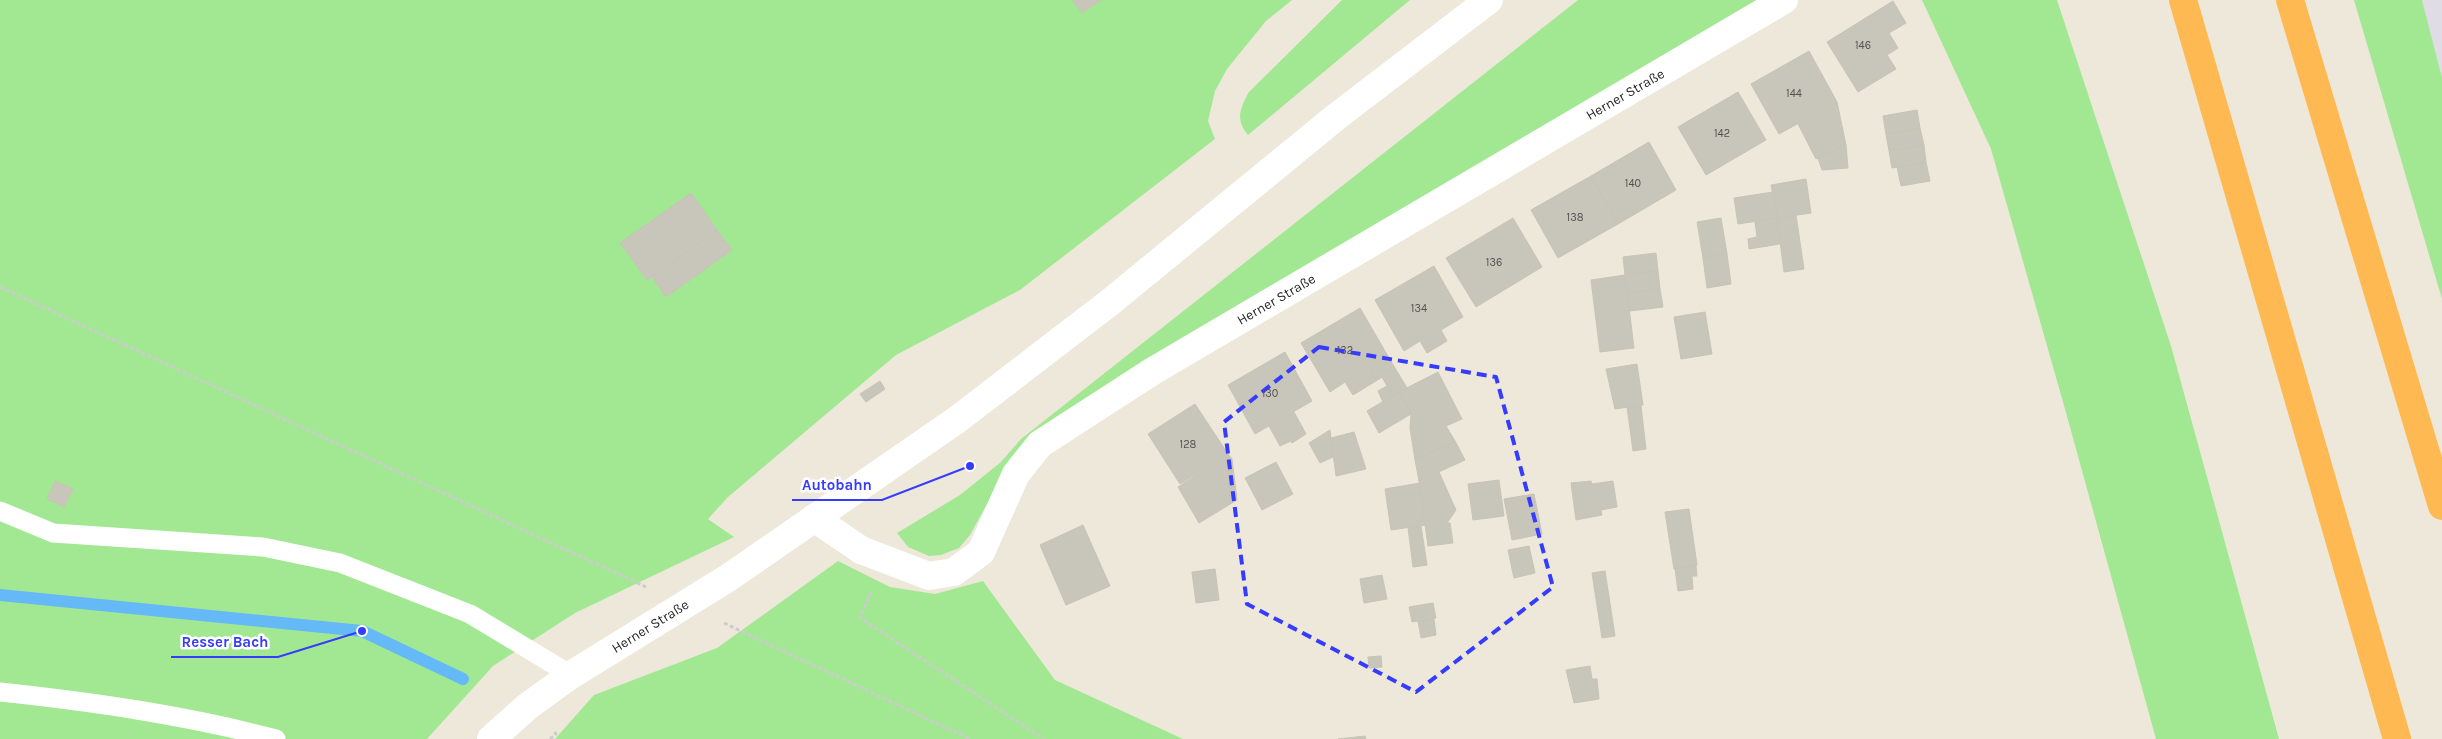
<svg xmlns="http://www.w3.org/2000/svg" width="2442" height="739" viewBox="0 0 2442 739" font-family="Karla,sans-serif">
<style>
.industrial{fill:#e0dce5}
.green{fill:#a2e893}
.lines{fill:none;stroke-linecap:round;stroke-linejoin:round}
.stream{stroke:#65b9f7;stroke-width:12}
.building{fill:#c8c5ba;stroke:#c8c4b4}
.path{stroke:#ccc;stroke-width:3;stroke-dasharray:4 2.5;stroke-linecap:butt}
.service{stroke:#fff;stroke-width:19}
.minor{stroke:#fff;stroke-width:28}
.secondary{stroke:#fff;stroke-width:28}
.motorway{stroke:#ffb953;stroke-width:28}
.marked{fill:none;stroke:#353bff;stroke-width:4;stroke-dasharray:10 6;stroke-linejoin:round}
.labels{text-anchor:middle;stroke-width:5;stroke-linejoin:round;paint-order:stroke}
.number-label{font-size:11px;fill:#52514e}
.street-label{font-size:14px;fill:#2a2a2a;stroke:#fff}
.leader{fill:none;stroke:#353bff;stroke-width:2}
.callout-dot{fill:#353bff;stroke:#fff;stroke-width:2}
.callout-label{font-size:15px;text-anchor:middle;font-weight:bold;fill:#353bff;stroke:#fff;stroke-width:5;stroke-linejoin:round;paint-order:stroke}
</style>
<rect width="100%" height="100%" fill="#ede8da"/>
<!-- industrial -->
<path class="industrial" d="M2401 0H2442V146Z"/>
<!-- green -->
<g class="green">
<path d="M0 0H1292L1266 21 1227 69 1215 91 1208 121 1215 139 1020 290 896 355 728 497 708 519 734 537 575 613 493 666 427 739H0Z"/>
<path d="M1342 0H1410L1248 135C1235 120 1240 108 1249 92Z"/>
<path d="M1578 0H1757L1194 332 1015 453 970 535 959 548 941 555 929 556 908 547 897 533 960 495 1001 462 1021 439Z"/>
<path d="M1922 0H2057L2171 346 2279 739H2156L2065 409 1991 149Z"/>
<path d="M2354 0H2422L2442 78V299Z"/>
<path d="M838 561 890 587 935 594 983 581 1055 680 1183 739H555L594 695 717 648Z"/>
</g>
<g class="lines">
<!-- stream -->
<path class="stream" d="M0 595 362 631 463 679"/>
</g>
<!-- building -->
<g class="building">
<path d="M1072 0H1101L1082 13Z"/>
<path d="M1893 1 1906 23 1889 33 1898 48 1887 55 1896 69 1858 92 1827 42Z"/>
<path d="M1809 51 1837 102 1779 134 1751 84Z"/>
<path d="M1738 92 1766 140 1706 175 1678 127Z"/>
<path d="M1837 102 1846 145 1816 159 1798 124Z"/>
<path d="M1917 110 1920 128 1886 134 1883 116Z"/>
<path d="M1920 128 1924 145 1889 151 1886 134Z"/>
<path d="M1649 142 1676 190 1618 224 1591 176Z"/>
<path d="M1846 145 1848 168 1822 170 1818 158Z"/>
<path d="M1924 145 1926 162 1892 168 1889 151Z"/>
<path d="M1926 162 1930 181 1901 186 1897 167Z"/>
<path d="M1591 176 1618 224 1558 258 1531 210Z"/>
<path d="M1806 179 1811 213 1777 218 1771 185Z"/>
<path d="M1773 192 1777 218 1738 224 1734 198Z"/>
<path d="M691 193 717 230 647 280 620 243Z"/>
<path d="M1796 215 1804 269 1784 272 1777 218Z"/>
<path d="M1513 218 1542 267 1476 307 1446 258Z"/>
<path d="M1721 218 1727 254 1703 258 1697 222Z"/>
<path d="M1777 218 1780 244 1749 249 1748 239 1757 237 1755 222Z"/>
<path d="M717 230 732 250 666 297 652 277Z"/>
<path d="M1656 253 1658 271 1625 275 1623 257Z"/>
<path d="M1727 254 1731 284 1707 288 1703 258Z"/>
<path d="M1434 266 1463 317 1441 330 1447 341 1427 353 1420 341 1404 351 1375 300Z"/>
<path d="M1658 271 1660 289 1628 293 1625 275Z"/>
<path d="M1625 275 1634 348 1600 352 1591 280Z"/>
<path d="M1660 289 1663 307 1630 311 1628 293Z"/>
<path d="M1360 308 1389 358 1370 369 1376 381 1353 395 1345 382 1330 392 1301 343Z"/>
<path d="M1705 312 1712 354 1681 359 1674 317Z"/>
<path d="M1285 352 1312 401 1255 434 1228 385Z"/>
<path d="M1389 358 1407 388 1383 402 1378 391 1387 386 1382 377 1376 381 1370 369Z"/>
<path d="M1637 364 1643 405 1615 409 1606 369Z"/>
<path d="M1438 372 1462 419 1446 426 1455 441 1415 460 1410 428 1411 414 1399 392Z"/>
<path d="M880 381 885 389 866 402 860 394Z"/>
<path d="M1399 392 1411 414 1379 433 1367 411Z"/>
<path d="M1195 404 1228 454 1180 484 1148 434Z"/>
<path d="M1641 406 1646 449 1633 451 1627 407Z"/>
<path d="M1294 412 1306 434 1292 443 1291 441 1280 446 1269 426Z"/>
<path d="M1330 430 1333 457 1320 463 1309 443Z"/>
<path d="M1354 432 1366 469 1336 476 1331 438Z"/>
<path d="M1455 441 1465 460 1419 481 1415 460Z"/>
<path d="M1228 454 1232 459 1237 500 1199 523 1178 487Z"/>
<path d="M1276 462 1293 494 1262 510 1245 478Z"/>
<path d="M1439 472 1456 510 1447 523H1450L1453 543 1428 546 1419 481Z"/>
<path d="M1499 480 1504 516 1473 520 1468 484Z"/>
<path d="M55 481 73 489 64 507 47 499Z"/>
<path d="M1591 481 1592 484 1613 481 1617 507 1601 510 1602 515 1576 520 1571 483Z"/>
<path d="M1420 483 1425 525 1391 530 1385 489Z"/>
<path d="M1534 494 1542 534 1512 540 1504 499Z"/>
<path d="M1689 509 1697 565 1674 569 1665 512Z"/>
<path d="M1083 525 1110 586 1066 605 1040 545Z"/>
<path d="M1421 526 1427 565 1413 567 1408 528Z"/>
<path d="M1529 546 1535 573 1514 578 1508 550Z"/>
<path d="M1696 565 1697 576H1692L1693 589 1678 591 1675 569Z"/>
<path d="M1215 569 1219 600 1196 603 1192 572Z"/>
<path d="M1605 571 1615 636 1602 638 1592 573Z"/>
<path d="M1382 575 1387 599 1364 603 1360 579Z"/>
<path d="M1433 603 1436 618 1412 622 1409 607Z"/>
<path d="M1434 619 1436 635 1421 638 1418 621Z"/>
<path d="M1381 656 1382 667 1369 668 1368 657Z"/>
<path d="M1590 666 1592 679H1597L1599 699 1574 703 1566 670Z"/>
<path d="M1365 736 1366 739H1338Z"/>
</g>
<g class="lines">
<!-- path -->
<g class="path">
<path d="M0 287 646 587"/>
<path d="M871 592 860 618 1044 739"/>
<path d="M724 623 970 739"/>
<path d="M550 739 556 734 553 731"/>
</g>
<!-- service -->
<g class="service">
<path d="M0 511 53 533 263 547 340 563 470 614 571 675"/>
<path d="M0 692C93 702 185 715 276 739"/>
</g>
<!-- minor -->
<path class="minor" d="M814 518 861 550 887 560 929 576 954 572 981 552 1016 474 1040 444 1153 371 1784 0"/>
<!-- secondary -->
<path class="secondary" d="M491 739 528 706 571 675 728 578 958 419 1109 303 1336 117 1489 0"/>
<!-- motorway -->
<g class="motorway">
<path d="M2183 0 2397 739"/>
<path d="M2290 0 2442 506"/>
</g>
</g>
<!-- marked area -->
<path class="marked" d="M1319 347 1496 377 1553 587 1416 692 1247 604 1224 422Z"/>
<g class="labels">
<!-- number labels -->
<g class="number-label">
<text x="1863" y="49">146</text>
<text x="1794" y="97">144</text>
<text x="1722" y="137">142</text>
<text x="1633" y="187">140</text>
<text x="1575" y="221">138</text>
<text x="1494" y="266">136</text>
<text x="1419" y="312">134</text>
<text x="1345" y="354">132</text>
<text x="1270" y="397">130</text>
<text x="1188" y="448">128</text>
</g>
<!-- street labels -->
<g class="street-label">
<text transform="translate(1625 94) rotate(-30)" y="5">Herner Straße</text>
<text transform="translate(1276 299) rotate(-30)" y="5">Herner Straße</text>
<text transform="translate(650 626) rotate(-32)" y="5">Herner Straße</text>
</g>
</g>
<!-- callouts -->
<path class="leader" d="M970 466L882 500H792M362 631L278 657H171"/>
<g class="callout-dot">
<circle cx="970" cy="466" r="5"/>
<circle cx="362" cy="631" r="5"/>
</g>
<g class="callout-label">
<text x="837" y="490">Autobahn</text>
<text x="225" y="647">Resser Bach</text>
</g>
</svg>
